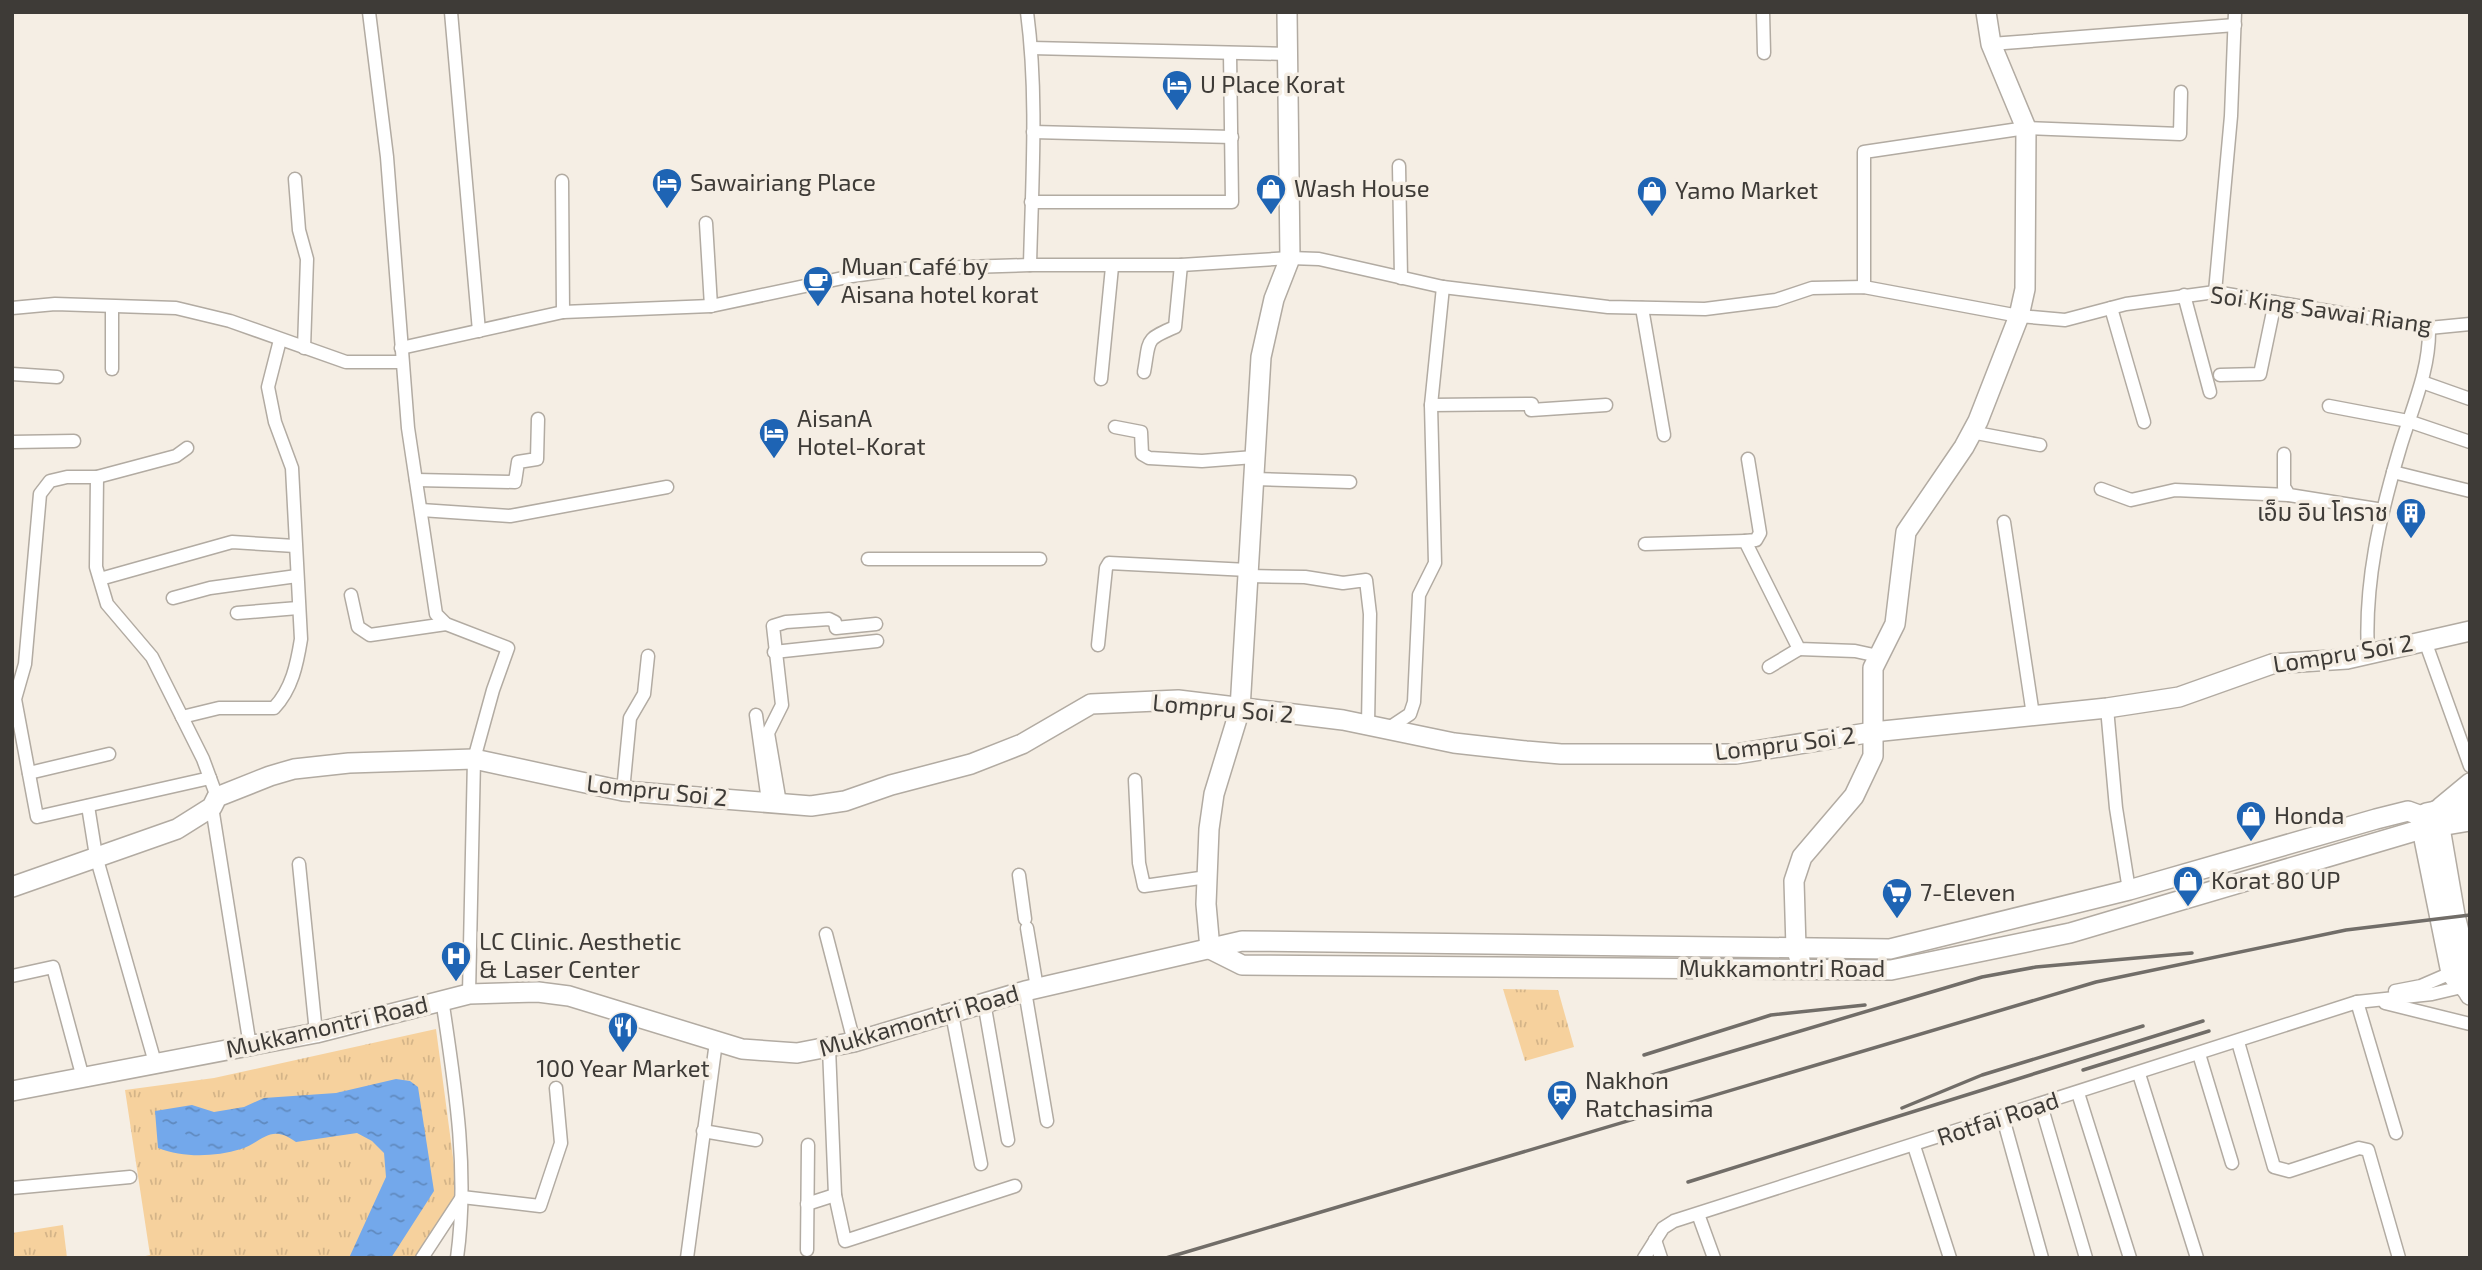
<svg xmlns="http://www.w3.org/2000/svg" width="2482" height="1270" viewBox="0 0 2482 1270" font-family="'Exo 2','Noto Sans Thai',sans-serif">
<style>
.park{fill:url(#park-tufts)}
.water{fill:url(#water-ripples)}
.lines{fill:none;stroke-linecap:round;stroke-linejoin:round}
.street-casing{stroke:#b2aba2;stroke-width:15}
.secondary-casing{stroke:#b2aba2;stroke-width:22}
.street{stroke:#fff;stroke-width:12}
.secondary{stroke:#fff;stroke-width:19}
.rail{stroke:#716d68;stroke-width:3.5}
.labels{text-anchor:middle;stroke-width:7;stroke-linejoin:round;paint-order:stroke}
.poi-label{font-size:24px;fill:#3e3b37;stroke:#f5eee4;text-anchor:start}
.street-label{font-size:24px;fill:#3e3b37;stroke:#f5eee4}
</style>
<defs>
<pattern id="park-tufts" width="24" height="20" patternUnits="userSpaceOnUse" patternTransform="scale(1.75)"><rect width="24" height="20" fill="#f6d19d"/><path d="M3 7l-1-3M5 7V3M7 7l1-3M15 17l-1-3M17 17v-4M19 17l1-3" fill="none" stroke="#d4b488"/></pattern>
<pattern id="water-ripples" width="26" height="14" patternUnits="userSpaceOnUse" patternTransform="scale(1.75)"><rect width="26" height="14" fill="#73a8eb"/><path d="M2 4q2-2 4 0t4 0M15 11q2-2 4 0t4 0" fill="none" stroke="#608abf"/></pattern>
</defs>
<rect width="100%" height="100%" fill="#f5eee4"/>
<!-- park -->
<g class="park">
<path d="M1503 989 1558 990 1574 1047 1525 1061Z"/>
<path d="M436 1029 458 1195 418 1258H136L150 1255 125 1090 214 1078Z"/>
<path d="M63 1225 67 1258H12V1233Z"/>
</g>
<!-- water -->
<path class="water" d="M396 1079 410 1081 418 1087 434 1191 391 1258H349L386 1177 384 1153 372 1141 357 1133 296 1142C270 1123 263 1142 241 1149 214 1157 184 1158 158 1148L155 1111 192 1105 214 1112 244 1107 264 1098 336 1093Z"/>
<g class="lines">
<!-- street casing -->
<g class="street-casing">
<g id="street">
<path d="M369 12 387 157 408 428 436 614 446 624 508 648 493 690 474 759 469 994"/>
<path d="M451 12 479 331"/>
<path d="M1027 12C1038 95 1032 181 1030 265"/>
<path d="M1763 12 1764 53"/>
<path d="M1991 44 2235 25"/>
<path d="M1031 48 1288 54"/>
<path d="M1033 132 1232 137"/>
<path d="M1399 166 1401 278"/>
<path d="M295 179 299 230 307 259 304 348"/>
<path d="M562 181 563 312"/>
<path d="M1031 202H1232L1230 53"/>
<path d="M706 223 711 306"/>
<path d="M1864 287V152L2026 128 2180 134 2181 92"/>
<path d="M2215 292 2231 116 2235 12"/>
<path d="M2184 295 2210 392"/>
<path d="M12 308 55 304 176 308 230 321 346 362H402"/>
<path d="M112 308V369"/>
<path d="M1642 308 1664 435"/>
<path d="M2111 308 2144 422"/>
<path d="M401 348 563 312 711 306 852 276 903 269 1030 265H1181L1290 258 1319 259 1443 287 1608 307 1705 309 1776 300 1812 288 1864 287 2019 316 2065 320 2126 304 2215 292 2429 328 2470 324"/>
<path d="M1144 372C1150 339 1144 340 1175 327L1181 265"/>
<path d="M12 374 57 377"/>
<path d="M2220 375 2260 374 2275 302"/>
<path d="M1101 379 1112 267"/>
<path d="M2422 382 2470 399"/>
<path d="M1431 405 1532 404"/>
<path d="M2329 406 2408 421 2470 442"/>
<path d="M1531 410 1606 405"/>
<path d="M1115 427 1141 432 1142 454 1149 458 1202 461 1254 457"/>
<path d="M1971 432 2040 445"/>
<path d="M12 442 74 441"/>
<path d="M187 448 176 456 97 477H67L50 481 40 494 25 664 15 699 37 817 210 778"/>
<path d="M2284 454V487L2289 495 2383 510"/>
<path d="M2393 472 2470 491"/>
<path d="M97 477 96 567 107 604 152 657 203 759 217 797"/>
<path d="M1253 479 1350 482"/>
<path d="M416 480 515 482 518 462 537 459 538 419"/>
<path d="M2101 489 2131 500 2175 490 2289 495"/>
<path d="M421 510 510 516 667 487"/>
<path d="M2004 522 2033 715"/>
<path d="M1745 541 1756 540 1760 533 1748 459"/>
<path d="M1645 544 1745 541 1799 649 1855 651 1878 656"/>
<path d="M868 559H1040"/>
<path d="M1248 576 1305 577 1343 583 1366 580 1370 614 1368 724"/>
<path d="M100 579 232 542 295 546"/>
<path d="M351 595 358 627 370 635 446 624"/>
<path d="M173 598 210 588 297 576"/>
<path d="M237 613 298 608"/>
<path d="M2425 641 2470 766"/>
<path d="M1098 645 1106 568 1109 563 1248 570"/>
<path d="M774 652 877 641"/>
<path d="M2368 654C2364 583 2380 515 2400 448 2412 408 2430 370 2429 328"/>
<path d="M1769 667 1799 649"/>
<path d="M2107 708 2116 808 2129 890"/>
<path d="M756 715 768 801"/>
<path d="M182 717 219 708H274C292 689 297 664 301 639L292 468 275 422 268 387 280 340"/>
<path d="M1386 730 1410 714 1414 702 1419 595 1435 563 1431 405 1443 287"/>
<path d="M29 773 109 754"/>
<path d="M1135 780 1139 863 1144 886 1207 877"/>
<path d="M623 791 630 718 644 694 648 656"/>
<path d="M780 803 768 733 782 705 773 626 786 622 829 619 835 622 836 628 876 624"/>
<path d="M88 806 96 856 156 1066"/>
<path d="M212 807 250 1046"/>
<path d="M299 864 316 1033"/>
<path d="M1019 875 1025 919"/>
<path d="M1027 928 1037 988"/>
<path d="M826 934 854 1042"/>
<path d="M12 976 53 967 83 1078"/>
<path d="M1025 991 1047 1121"/>
<path d="M2395 991 2421 986 2451 973"/>
<path d="M442 999C455 1085 469 1171 457 1258"/>
<path d="M984 1002 1008 1140"/>
<path d="M2357 1002 2396 1133"/>
<path d="M2385 1003 2470 1024"/>
<path d="M952 1014 981 1164"/>
<path d="M2238 1042 2274 1167 2289 1171 2359 1148 2368 1150 2399 1258"/>
<path d="M829 1048 835 1195 845 1241 1015 1186"/>
<path d="M2199 1054 2232 1163"/>
<path d="M2139 1074 2197 1258"/>
<path d="M2078 1093 2130 1258"/>
<path d="M2041 1105 2086 1258"/>
<path d="M2003 1118 2042 1258"/>
<path d="M703 1131 756 1140"/>
<path d="M1914 1146 1950 1258"/>
<path d="M12 1188 130 1177"/>
<path d="M807 1204 835 1195"/>
<path d="M1698 1214 1714 1258"/>
<path d="M1655 1240 1661 1258"/>
<path d="M807 1250 808 1145"/>
<path d="M422 1258 462 1197 540 1206 561 1143 556 1088"/>
<path d="M687 1258 716 1042"/>
<path d="M1644 1258 1663 1228 1674 1221 2357 1002 2432 994 2466 986"/>
</g>
</g>
<!-- secondary casing -->
<g class="secondary-casing">
<g id="secondary">
<path d="M2441 807 2470 783"/>
<path d="M2437 810 2455 915 2470 977"/>
<path d="M2426 813 2470 804"/>
<path d="M2420 819 2451 973C2457 983 2465 984 2470 995"/>
<path d="M12 887 177 829 212 807 217 797 270 776 294 769 349 763 474 759 623 791 811 806 845 801 891 785 971 764 1022 744 1091 704 1178 700 1343 720 1454 743 1526 751 1561 754H1736L1873 732 2107 708 2179 697 2272 664 2347 659 2470 631"/>
<path d="M1210 949 1242 965 1891 970 2070 933 2422 829 2470 821"/>
<path d="M1210 949 1206 904 1209 829 1214 794 1240 709 1261 357 1274 299 1290 258 1287 12"/>
<path d="M1800 960 1796 948 1794 881 1802 857 1854 796 1873 756V668L1895 624 1906 532 1964 447 1978 421 2019 316 2025 289 2026 128 1991 44 1986 12"/>
<path d="M12 1091 316 1033 469 994 538 992 569 996 742 1049 797 1053 854 1042 1025 991 1242 941 1890 949 2129 890 2376 819 2408 811 2419 815"/>
</g>
</g>
<!-- street -->
<use href="#street" class="street"/>
<!-- secondary -->
<use href="#secondary" class="secondary"/>
<!-- rail -->
<g class="rail">
<path d="M1644 1055 1771 1015 1865 1005"/>
<path d="M2083 1070 2209 1031"/>
<path d="M1639 1079 1982 977 2036 967 2192 953"/>
<path d="M1902 1108 1982 1075 2143 1026"/>
<path d="M1688 1182 2203 1021"/>
<path d="M1166 1258 2096 982 2346 930 2470 915"/>
</g>
</g>
<!-- icons -->
<defs>
<g id="hotel-pin" transform="scale(1.575)"><path d="M0 17L-7.5 6A9.5 9.5 0 1 1 7.5 6Z" fill="#1e64b4" stroke="#f5eee4"/><path d="M-6-4.5h1.5V1H6V5H4.5V3h-9V5H-6ZM-4 0a1.8 1.8 0 1 1 3.6 0ZM.5 0V-2.5h3Q6-2.5 6 0Z" fill="#fff"/></g>
<g id="shop-pin" transform="scale(1.575)"><path d="M0 17L-7.5 6A9.5 9.5 0 1 1 7.5 6Z" fill="#1e64b4" stroke="#f5eee4"/><path d="M-5-2.5h2.3a2.7 3.5 0 0 1 5.4 0H5L5.5 6h-11ZM-1.5-2.5h3a1.5 2.3 0 0 0-3 0Z" fill="#fff"/></g>
<g id="cafe-pin" transform="scale(1.575)"><path d="M0 17L-7.5 6A9.5 9.5 0 1 1 7.5 6Z" fill="#1e64b4" stroke="#f5eee4"/><path d="M-5.5-4.5H6V0H3Q3 3.5 0 3.5H-2.5Q-5.5 3.5-5.5 0ZM3-3.2v2h1.7v-2ZM-6 4.5H4V6H-6Z" fill="#fff"/></g>
<g id="building-pin" transform="scale(1.575)"><path d="M0 17L-7.5 6A9.5 9.5 0 1 1 7.5 6Z" fill="#1e64b4" stroke="#f5eee4"/><path d="M-4-6H4V6H1V3H-1V6H-4ZM-2.5-4.3h1.7v1.8h-1.7ZM.8-4.3h1.7v1.8H.8ZM-2.5-1h1.7V.8h-1.7ZM.8-1h1.7V.8H.8Z" fill="#fff"/></g>
<g id="supermarket-pin" transform="scale(1.575)"><path d="M0 17L-7.5 6A9.5 9.5 0 1 1 7.5 6Z" fill="#1e64b4" stroke="#f5eee4"/><path d="M-6-5.5h2.5l.6 2H6L4.5 2H-2.5L-4.4-4H-6ZM-1.5 3.2a1.3 1.3 0 1 0 .1 0ZM3 3.2a1.3 1.3 0 1 0 .1 0Z" fill="#fff"/></g>
<g id="hospital-pin" transform="scale(1.575)"><path d="M0 17L-7.5 6A9.5 9.5 0 1 1 7.5 6Z" fill="#1e64b4" stroke="#f5eee4"/><path d="M-5-5h3v3.5h4V-5h3V5h-3V1.5h-4V5h-3Z" fill="#fff"/></g>
<g id="restaurant-pin" transform="scale(1.575)"><path d="M0 17L-7.5 6A9.5 9.5 0 1 1 7.5 6Z" fill="#1e64b4" stroke="#f5eee4"/><path d="M-5-6h1v4h1v-4h1v4h1v-4h1v5L-1.5 .5V6h-2V.5L-5-1ZM5-6V6H3V1.5H1.5Q1.5-4 5-6Z" fill="#fff"/></g>
<g id="station-pin" transform="scale(1.575)"><path d="M0 17L-7.5 6A9.5 9.5 0 1 1 7.5 6Z" fill="#1e64b4" stroke="#f5eee4"/><path d="M-3-6H3Q5-6 5-4V2Q5 4 3 4L4.5 6H3L1.5 4h-3L-3 6H-4.5L-3 4Q-5 4-5 2V-4Q-5-6-3-6ZM-3.5-4v3h7v-3ZM-3.5 1v1.5H-2V1ZM2 1v1.5H3.5V1Z" fill="#fff"/></g>
</defs>
<g fill-rule="evenodd">
<use href="#hotel-pin" x="1177" y="85"/>
<use href="#hotel-pin" x="667" y="183"/>
<use href="#shop-pin" x="1271" y="189"/>
<use href="#shop-pin" x="1652" y="191"/>
<use href="#cafe-pin" x="818" y="281"/>
<use href="#hotel-pin" x="774" y="433"/>
<use href="#building-pin" x="2411" y="513"/>
<use href="#shop-pin" x="2251" y="816"/>
<use href="#shop-pin" x="2188" y="881"/>
<use href="#supermarket-pin" x="1897" y="893"/>
<use href="#hospital-pin" x="456" y="956"/>
<use href="#restaurant-pin" x="623" y="1027"/>
<use href="#station-pin" x="1562" y="1095"/>
</g>
<g class="labels">
<!-- poi labels -->
<g class="poi-label">
<text x="1200" y="93">U Place Korat</text>
<text x="690" y="191">Sawairiang Place</text>
<text x="1294" y="197">Wash House</text>
<text x="1675" y="199">Yamo Market</text>
<text x="841" y="275">Muan Café by<tspan x="841" dy="28">Aisana hotel korat</tspan></text>
<text x="797" y="427">AisanA<tspan x="797" dy="28">Hotel-Korat</tspan></text>
<text x="2388" y="521" text-anchor="end">เอ็ม อิน โคราช</text>
<text x="2274" y="824">Honda</text>
<text x="2211" y="889">Korat 80 UP</text>
<text x="1920" y="901">7-Eleven</text>
<text x="479" y="950">LC Clinic. Aesthetic<tspan x="479" dy="28">&amp; Laser Center</tspan></text>
<text x="623" y="1077" text-anchor="middle">100 Year Market</text>
<text x="1585" y="1089">Nakhon<tspan x="1585" dy="28">Ratchasima</tspan></text>
</g>
<!-- street labels -->
<g class="street-label">
<text transform="translate(2321 310) rotate(8)" y="8">Soi King Sawai Riang</text>
<text transform="translate(2343 654) rotate(-9)" y="8">Lompru Soi 2</text>
<text transform="translate(1223 709) rotate(5)" y="8">Lompru Soi 2</text>
<text transform="translate(1785 744) rotate(-7)" y="8">Lompru Soi 2</text>
<text transform="translate(657 791) rotate(6)" y="8">Lompru Soi 2</text>
<text x="1782" y="977">Mukkamontri Road</text>
<text transform="translate(919 1021) rotate(-16)" y="8">Mukkamontri Road</text>
<text transform="translate(327 1027) rotate(-13)" y="8">Mukkamontri Road</text>
<text transform="translate(1998 1119) rotate(-18)" y="8">Rotfai Road</text>
</g>
</g>
<!-- border -->
<rect width="2482" height="1270" fill="none" stroke="#3e3b37" stroke-width="28"/>
</svg>
